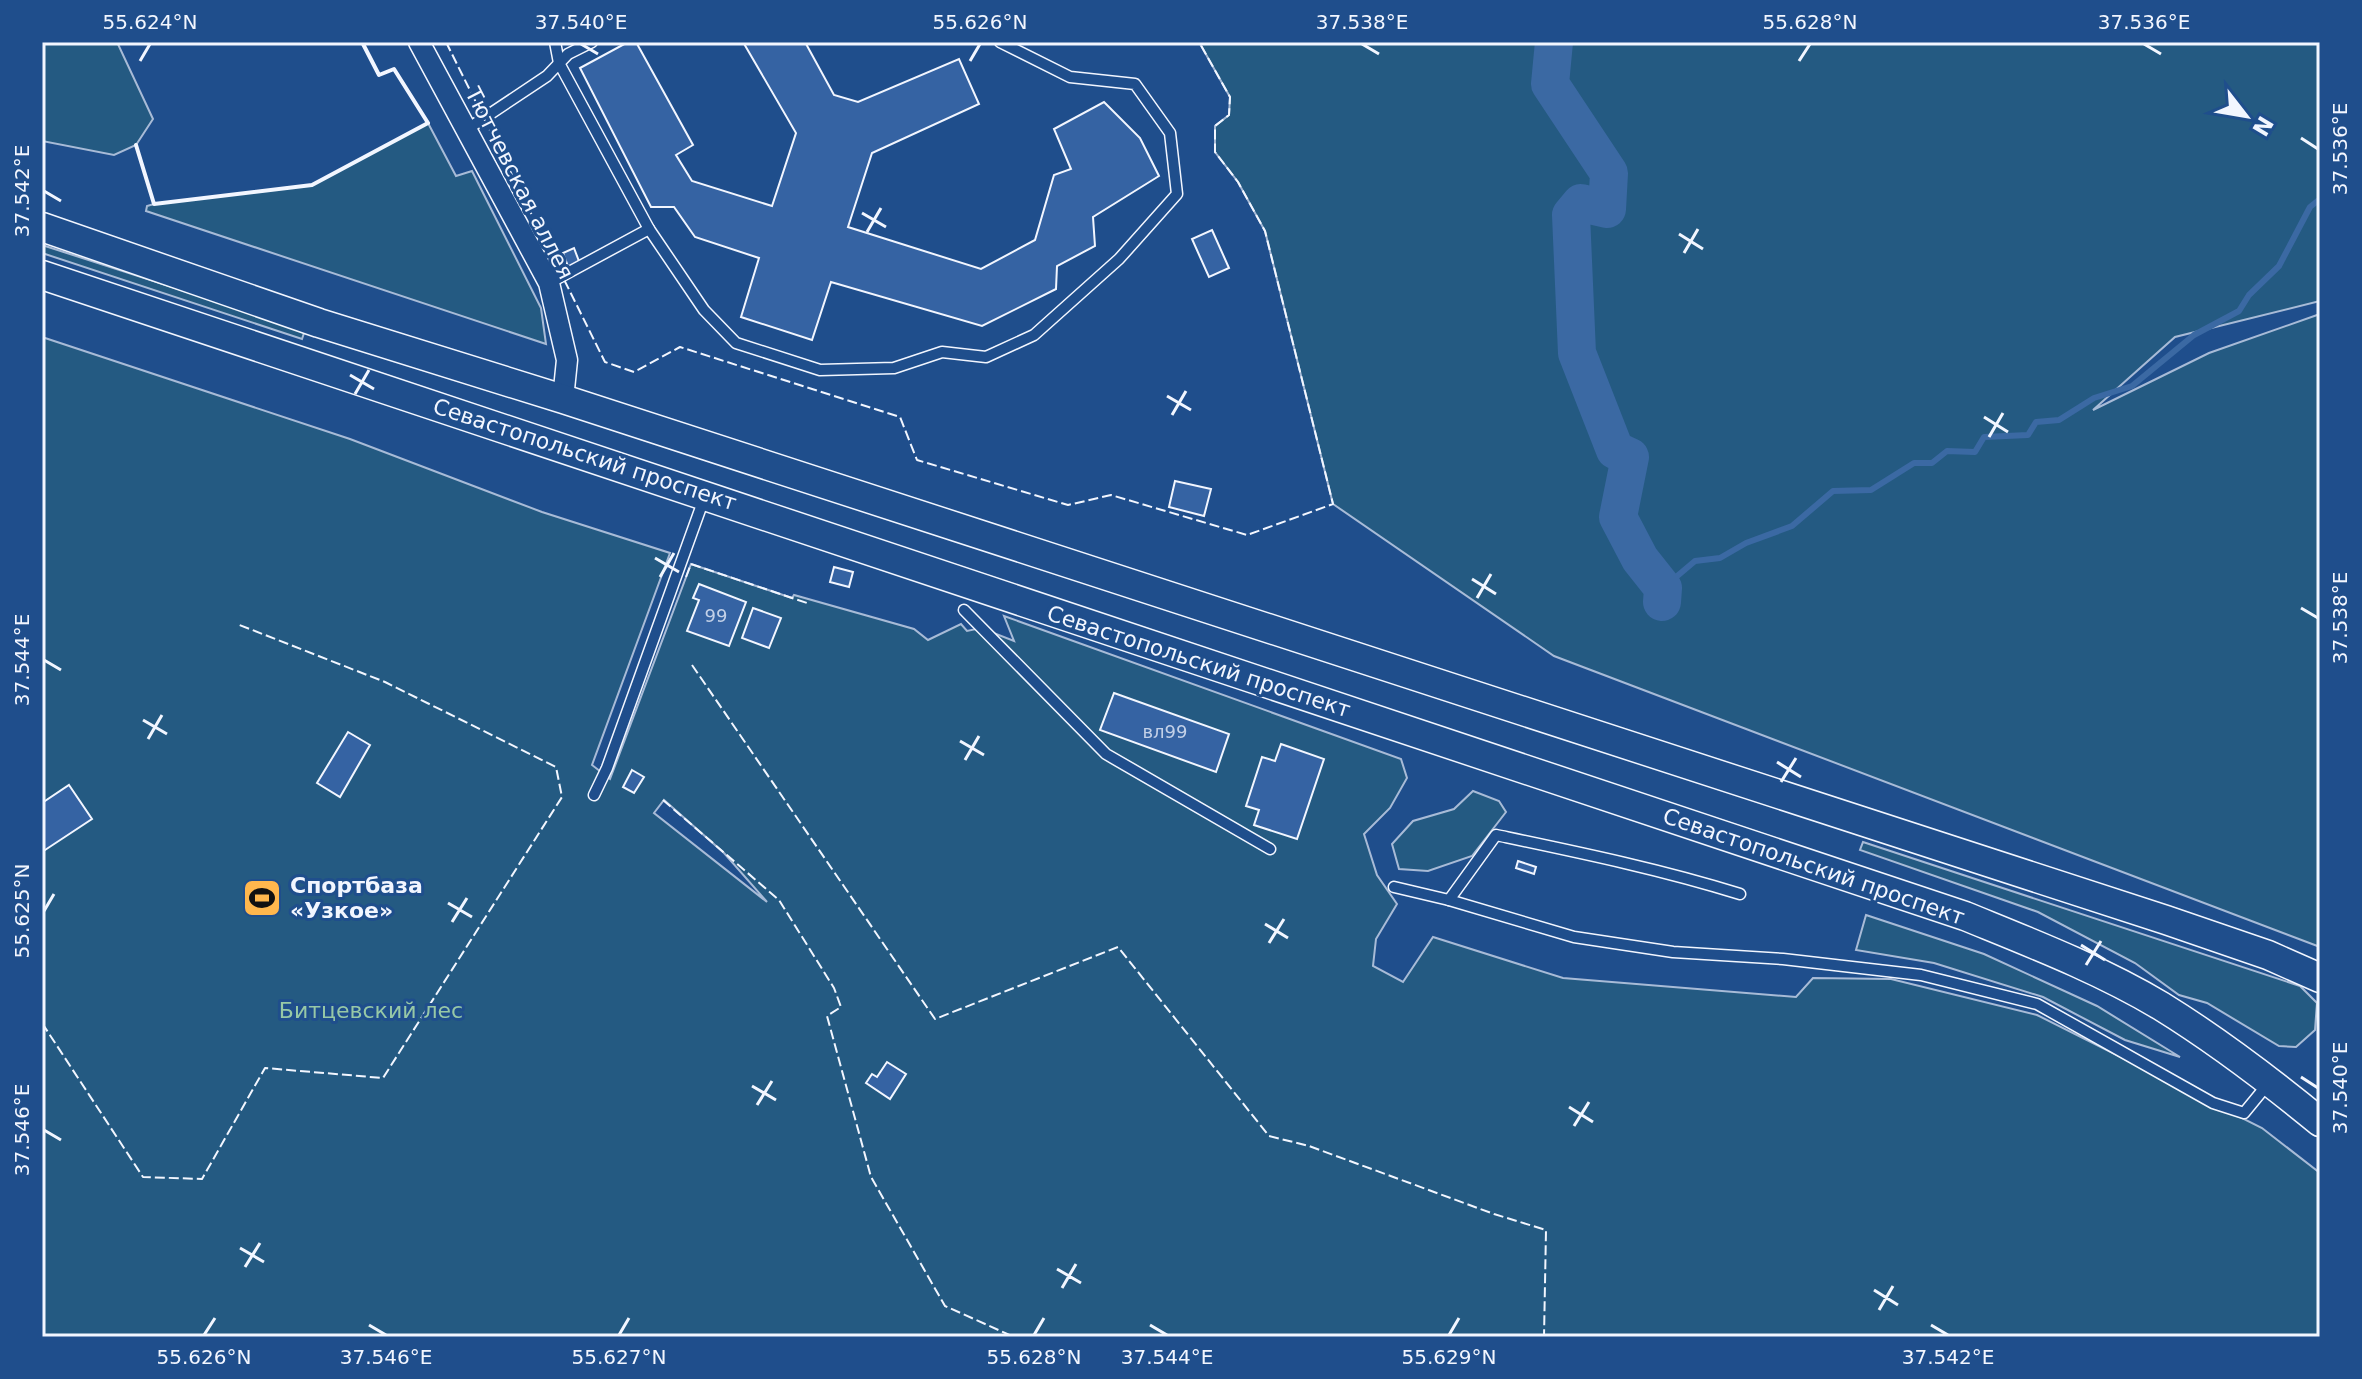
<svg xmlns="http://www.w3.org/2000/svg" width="2362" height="1379" viewBox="0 0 2362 1379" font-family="'DejaVu Sans',sans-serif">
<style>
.green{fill:#245a82;stroke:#a8bbd7;stroke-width:2;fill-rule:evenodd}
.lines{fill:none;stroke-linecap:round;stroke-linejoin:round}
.stream{stroke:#3b69a3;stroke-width:6}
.river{stroke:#3b69a3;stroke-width:38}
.building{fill:#3563a3;stroke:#f2f6ff;stroke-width:2}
.service-casing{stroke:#f2f6ff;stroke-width:13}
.minor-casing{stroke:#f2f6ff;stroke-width:23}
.secondary-casing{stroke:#f2f6ff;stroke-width:31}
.service{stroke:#1f4e8c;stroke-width:10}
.minor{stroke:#1f4e8c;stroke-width:20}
.secondary{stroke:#1f4e8c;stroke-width:28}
.fence{stroke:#f2f6ff;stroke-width:2;stroke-dasharray:10 4;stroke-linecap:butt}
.wall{stroke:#f2f6ff;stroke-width:4}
.ticks{fill:none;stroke:#f2f6ff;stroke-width:3}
.labels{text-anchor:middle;stroke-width:6;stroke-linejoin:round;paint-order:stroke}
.number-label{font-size:18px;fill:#c3d1e8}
.street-label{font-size:22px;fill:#f2f6ff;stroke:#1f4e8c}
.poi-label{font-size:22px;font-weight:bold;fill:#f2f6ff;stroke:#1f4e8c;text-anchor:start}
.park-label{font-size:22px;fill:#97c8a6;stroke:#1f4e8c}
.neatline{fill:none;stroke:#f2f6ff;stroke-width:3}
.ticks-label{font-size:20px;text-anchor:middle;fill:#f2f6ff}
</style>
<rect width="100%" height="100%" fill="#1f4e8c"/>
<!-- green -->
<g class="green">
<path d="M42 42H117L153 119 136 145 114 155 42 141Z"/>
<path d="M1199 42H2320V301L2175 337 2093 410 2209 353 2320 314V947L1554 656 1333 504 1265 231 1238 182 1215 152V126L1229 115 1230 97Z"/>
<path d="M428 123 456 176 472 171 541 308 546 344 146 211 147 206 154 204 312 185Z"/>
<path d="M42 245 305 330 302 339 42 253Z"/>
<path d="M42 337 350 439 542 512 670 553 592 765 610 779 691 564 792 598 794 595 914 629 928 640 961 624 967 631 981 628 1014 641 1004 616 1401 759 1407 778 1390 808 1364 834 1377 875 1397 904 1376 939 1373 966 1403 982 1433 937 1563 978 1796 997 1813 978 1891 979 2037 1015 2262 1128 2320 1173V1337H42ZM664 800 724 853 767 902 654 813Z"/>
<path d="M1473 791 1499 801 1506 812 1472 856 1428 871 1399 869 1392 844 1413 821 1454 809Z"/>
<path d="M1863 842 2300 986 2317 1003 2315 1030 2296 1047 2279 1046 2207 1003 2179 995 2135 963 2038 912 1860 850Z"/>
<path d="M1866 915 1984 954 2097 1006 2180 1057 2125 1040 2043 997 1934 963 1856 950Z"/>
</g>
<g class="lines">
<!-- stream -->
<path class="stream" d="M1663 588 1695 561 1720 558 1746 543 1792 526 1833 491 1871 490 1914 463H1932L1947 451 1975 452 1984 437 2028 435 2036 422 2059 420 2094 398 2132 386 2194 335 2239 311 2249 295 2279 266 2310 207 2320 199"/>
<!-- river -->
<path class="river" d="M1554 42 1550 84 1609 173 1607 209 1581 203 1571 215 1577 353 1615 450 1630 457 1618 517 1640 559 1663 588 1662 602"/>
</g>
<!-- building -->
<g class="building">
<path d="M628 42H636L693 145 676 155 692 181 772 206 796 133 743 42H805L834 95 858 102 959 59 979 104 872 153 848 227 981 269 1035 240 1054 175 1071 169 1054 129 1104 102 1140 138 1159 176 1093 217 1095 246 1057 266 1056 289 982 326 831 282 812 340 741 317 759 258 695 237 674 207H651L580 68Z"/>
<path d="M1212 230 1229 268 1209 277 1192 239Z"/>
<path d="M574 248 580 264 569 269 563 253Z"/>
<path d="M1175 481 1211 489 1204 516 1169 507Z"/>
<path d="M834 567 853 572 849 587 830 582Z"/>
<path d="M699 584 746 602 729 646 687 631 699 600 693 598Z"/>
<path d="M753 608 781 618 769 648 742 638Z"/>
<path d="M1114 693 1229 734 1216 772 1100 730Z"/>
<path d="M348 732 370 745 340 797 317 783Z"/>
<path d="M1281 744 1324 759 1297 839 1254 825 1259 810 1246 806 1262 757 1275 761Z"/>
<path d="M632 770 644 777 634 793 623 787Z"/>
<path d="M69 785 92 819 42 852V803Z"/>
<path d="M1518 861 1536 867 1534 874 1516 868Z"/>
<path d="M887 1062 906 1074 890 1099 866 1083 872 1074 877 1077Z"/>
</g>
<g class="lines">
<!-- service casing -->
<g class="service-casing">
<g id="service">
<path d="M555 42 559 63 649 229"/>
<path d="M466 130 547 76 568 54 592 42"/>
<path d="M549 283 649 229 704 310 736 343 820 370 894 368 942 352 986 357 1034 335 1119 259 1177 194 1170 133 1135 84 1070 77 1000 42"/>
<path d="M964 610 1106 754 1270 849"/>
<path d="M594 795 607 768 705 496"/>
<path d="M1394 887 1449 900 1574 937 1673 952 1783 959 1921 975 2037 1004 2213 1103 2244 1113 2267 1085"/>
<path d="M1449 900 1496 835C1577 852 1660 869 1740 894"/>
</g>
</g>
<!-- minor casing -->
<g class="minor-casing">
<path id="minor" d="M419 42 549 283 567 360 563 399"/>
</g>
<!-- secondary casing -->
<g class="secondary-casing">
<g id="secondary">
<path d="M42 227 319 323 563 399 2166 920 2268 955 2320 978"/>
<path d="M42 275 1965 916C2031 943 2099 969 2161 1006 2216 1040 2270 1081 2320 1122"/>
</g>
</g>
<!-- service -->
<use href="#service" class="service"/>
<!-- minor -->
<use href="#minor" class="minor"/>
<!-- secondary -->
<use href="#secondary" class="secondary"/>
<!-- fence -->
<g class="fence">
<path d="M446 42 605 362 634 372 680 347 900 417 917 460 1068 505 1111 495 1247 535 1333 504 1265 231 1238 182 1215 152V126L1229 115 1230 97 1199 42"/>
<path d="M686 577 691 564 810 604"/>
<path d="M692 665 935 1019 1118 947 1269 1136 1309 1146 1494 1214 1546 1230 1544 1337"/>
<path d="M663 800 779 900 834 988 841 1007 827 1016 871 1177 945 1306 1014 1337"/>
<path d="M42 1023 143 1177 202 1179 265 1068 383 1078 562 797 556 767 385 682 237 624"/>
</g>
<!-- wall -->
<path class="wall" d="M136 145 154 204 312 185 428 123 394 69 379 75 362 42"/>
</g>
<!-- ticks -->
<path class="ticks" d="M581 44 598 54M1362 44 1379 54M2144 44 2161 54M140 61 150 44M970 61 980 44M1799 61 1810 44M2301 138 2318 149M44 191 61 201M862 213 886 227M867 232 881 208M1679 234 1703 249M1684 253 1698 229M350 375 374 389M355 394 369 370M1167 396 1191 410M1172 415 1186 391M1984 417 2008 432M1989 437 2003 413M655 558 679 572M660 577 674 553M1472 579 1496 594M1477 598 1491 574M2301 608 2318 618M44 660 61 670M143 720 167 734M148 739 162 715M960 741 984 755M965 760 979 736M1777 762 1801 777M1781 782 1796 758M448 903 472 917M44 911 54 894M452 922 467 898M1265 924 1288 938M1269 943 1284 919M2081 945 2105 960M2086 965 2101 941M2301 1077 2318 1088M752 1086 776 1100M757 1105 772 1081M1569 1107 1593 1122M1574 1126 1589 1102M44 1130 61 1140M240 1248 264 1262M245 1267 260 1243M1057 1269 1081 1283M1062 1288 1076 1264M1874 1290 1898 1305M1879 1310 1893 1286M369 1325 386 1335M1150 1325 1167 1335M1931 1325 1948 1335M204 1335 215 1318M619 1335 629 1318M1034 1335 1044 1318M1449 1335 1459 1318"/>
<!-- icons -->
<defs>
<g id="stadium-square" transform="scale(2)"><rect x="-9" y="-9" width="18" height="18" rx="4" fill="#ffb74d" stroke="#1f4e8c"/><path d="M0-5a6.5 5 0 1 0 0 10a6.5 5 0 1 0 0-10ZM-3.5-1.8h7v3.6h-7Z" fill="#111"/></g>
</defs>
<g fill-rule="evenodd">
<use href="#stadium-square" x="262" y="898"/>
</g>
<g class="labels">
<!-- number labels -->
<g class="number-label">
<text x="716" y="622">99</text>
<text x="1165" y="738">вл99</text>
</g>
<!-- street labels -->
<g class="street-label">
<text transform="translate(520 183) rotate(63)" y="8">Тютчевская аллея</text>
<text transform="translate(585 454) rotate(18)" y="8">Севастопольский проспект</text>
<text transform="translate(1199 661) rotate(18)" y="8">Севастопольский проспект</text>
<text transform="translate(1814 866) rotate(19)" y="8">Севастопольский проспект</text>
</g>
<!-- poi labels -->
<g class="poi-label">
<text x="290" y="893">Спортбаза<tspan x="290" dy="25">«Узкое»</tspan></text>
</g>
<!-- park labels -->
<g class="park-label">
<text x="371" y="1018">Битцевский лес</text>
</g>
</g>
<!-- border -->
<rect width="2362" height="1379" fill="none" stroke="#1f4e8c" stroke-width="88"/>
<!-- north arrow -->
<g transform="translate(2246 116) rotate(121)" stroke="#1f4e8c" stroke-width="6" paint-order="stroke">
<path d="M0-6L14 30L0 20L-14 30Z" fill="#f2f6ff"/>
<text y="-12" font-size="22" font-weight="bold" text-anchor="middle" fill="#f2f6ff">N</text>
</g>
<rect x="44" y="44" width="2274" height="1291" class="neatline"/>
<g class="ticks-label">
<text x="150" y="29">55.624°N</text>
<text x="581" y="29">37.540°E</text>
<text x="980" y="29">55.626°N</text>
<text x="1362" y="29">37.538°E</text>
<text x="1810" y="29">55.628°N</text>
<text x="2144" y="29">37.536°E</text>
<text transform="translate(2340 149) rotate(-90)" y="7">37.536°E</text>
<text transform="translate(22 191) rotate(-90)" y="7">37.542°E</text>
<text transform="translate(2340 618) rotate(-90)" y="7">37.538°E</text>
<text transform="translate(22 660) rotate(-90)" y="7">37.544°E</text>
<text transform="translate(22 911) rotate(-90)" y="7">55.625°N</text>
<text transform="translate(2340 1088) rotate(-90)" y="7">37.540°E</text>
<text transform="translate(22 1130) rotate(-90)" y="7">37.546°E</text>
<text x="204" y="1364">55.626°N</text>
<text x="386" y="1364">37.546°E</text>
<text x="619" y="1364">55.627°N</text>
<text x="1034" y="1364">55.628°N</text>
<text x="1167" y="1364">37.544°E</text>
<text x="1449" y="1364">55.629°N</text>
<text x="1948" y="1364">37.542°E</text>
</g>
</svg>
